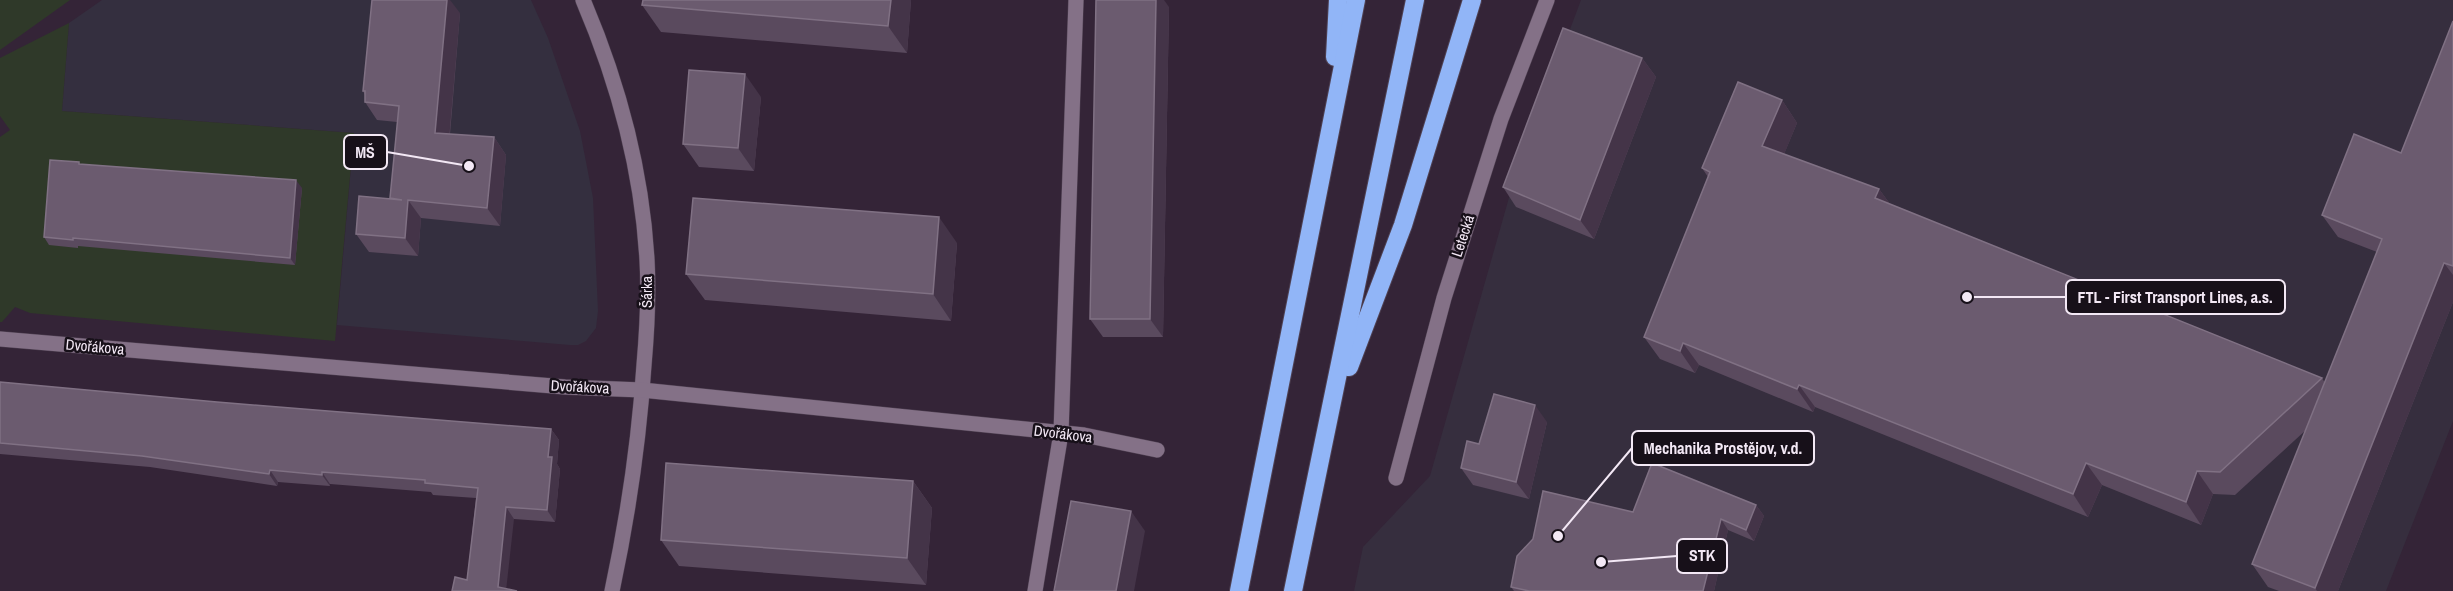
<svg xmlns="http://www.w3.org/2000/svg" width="2453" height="591" viewBox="0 0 2453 591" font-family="'Archivo Narrow',sans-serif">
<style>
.industrial{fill:#362e3e}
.education{fill:#342f3f}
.green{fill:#2f3929}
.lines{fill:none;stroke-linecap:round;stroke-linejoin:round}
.minor-casing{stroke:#4f4152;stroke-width:16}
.highway-casing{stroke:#4f4152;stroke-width:20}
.minor{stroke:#847187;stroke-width:15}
.highway{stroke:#91b5f7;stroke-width:18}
.wall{fill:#5a4a5e}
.shaded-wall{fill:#443448}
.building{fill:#6b5b6f;stroke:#807184;stroke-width:1.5}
.labels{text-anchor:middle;stroke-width:5;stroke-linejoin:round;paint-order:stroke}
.street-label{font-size:15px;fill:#f3e8f5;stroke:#171019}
.leader{fill:none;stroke:#f3e8f5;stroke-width:2}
.callout-dot{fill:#f3e8f5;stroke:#171019;stroke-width:2}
.callout{fill:#171019;stroke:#f3e8f5;stroke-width:2}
.callout-label{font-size:16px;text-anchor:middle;font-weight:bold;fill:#f3e8f5}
</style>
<rect width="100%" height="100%" fill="#342437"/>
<!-- industrial -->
<path class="industrial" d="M1581 0H2453V421L2386 591H1354L1363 547 1430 476 1516 173Z"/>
<!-- education -->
<path class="education" d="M102 0H531L548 38 580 131 593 198 598 311 596 328 586 341 578 345H570L337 325 354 133 62 111 69 23Z"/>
<!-- green -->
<g class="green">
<path d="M0 0H70L0 50Z"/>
<path d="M69 23 62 111 354 133 335 341 30 313 15 307 2 322H0V137L10 130 0 116V58Z"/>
</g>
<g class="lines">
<!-- minor casing -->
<g class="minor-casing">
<g id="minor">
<path d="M583 0C618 82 642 171 647 260 649 295 647 331 644 365 639 442 628 516 612 591"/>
<path d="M0 339 565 387 642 390 1084 435 1157 450"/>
<path d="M1396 478 1444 298 1501 119 1547 0"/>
<path d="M1035 591 1061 433 1076 0"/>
</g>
</g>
<!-- highway casing -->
<g class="highway-casing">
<g id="highway">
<path d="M1335 57 1338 0"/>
<path d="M1349 367 1403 225 1472 0"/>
<path d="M1239 591 1356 0"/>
<path d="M1293 591 1415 0"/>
</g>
</g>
<!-- minor -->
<use href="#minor" class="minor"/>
<!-- highway -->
<use href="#highway" class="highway"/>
</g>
<!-- wall -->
<g class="wall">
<path d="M643 0H911L907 53 661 32 642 5Z"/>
<path d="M1169 7 1163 337H1103L1090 319Z"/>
<path d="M460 13 450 134 494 137 506 155 500 226 421 218 418 256 369 252 356 234 391 199 397 122 377 120 365 102V95L363 91Z"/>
<path d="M2453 21V302L2338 591H2279L2268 587 2252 564 2306 430 2235 495 2213 494 2201 525 2102 485 2088 517 1815 407 1813 412 1699 365 1695 373 1660 359 1644 337 1708 177 1702 168 1782 100 1797 123 1784 154 1879 189 1890 204 2322 378 2325 383 2377 252 2338 237 2322 215 2401 153Z"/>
<path d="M1642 58 1656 77 1594 239 1516 207 1503 187Z"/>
<path d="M761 97 754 171 699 167 683 144Z"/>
<path d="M81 164 302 188 295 265 78 246V248L49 245 44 237Z"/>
<path d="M957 243 951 321 705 300 686 274Z"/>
<path d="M0 382 217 402 551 429 559 440 557 464 560 469 555 522 514 519 467 580 476 498 433 495 431 492 330 484V486L278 482 277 486 150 467 0 454Z"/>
<path d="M1547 422 1529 499 1473 485 1461 468 1479 444Z"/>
<path d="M913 481 932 508 926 585 679 566 661 540Z"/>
<path d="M1756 505 1764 516 1754 541 1728 530 1714 591H1514L1511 587Z"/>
</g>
<!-- shaded-wall -->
<g class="shaded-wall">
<path d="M447 0H450L460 13 448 151 435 133Z"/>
<path d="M891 0H911L907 53 888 26Z"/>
<path d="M1156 0H1164L1169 7 1163 337 1150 319Z"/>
<path d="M1642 58 1656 77 1594 239 1580 220Z"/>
<path d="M745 74 761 97 754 171 738 148Z"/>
<path d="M1782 100 1797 123 1778 169 1762 146Z"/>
<path d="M494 137 506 155 500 226 487 208Z"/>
<path d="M296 180 302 188 295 265 290 258Z"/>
<path d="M1879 189 1895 211 1875 198Z"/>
<path d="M408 200 421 218 418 256 405 238Z"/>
<path d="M939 217 957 243 951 321 933 294Z"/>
<path d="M2444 263 2453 275V302L2338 591H2317L2315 588Z"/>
<path d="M1683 343 1699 365 1695 373 1680 351Z"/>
<path d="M1799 385 1815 407 1813 412 1797 389Z"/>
<path d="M1535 405 1547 422 1529 499 1516 482Z"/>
<path d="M551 429 559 440 557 464 560 469 555 522 547 510 548 457Z"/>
<path d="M2086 463 2102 485 2088 517 2073 494Z"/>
<path d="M270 470 278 482 277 486 269 474Z"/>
<path d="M2197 471 2213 494 2201 525 2186 502Z"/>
<path d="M322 472 330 484V486L322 475Z"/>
<path d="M913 481 932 508 926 585 907 558Z"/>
<path d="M1756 505 1764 516 1754 541 1746 530Z"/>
<path d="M506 507 514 519 506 591 498 587Z"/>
<path d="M1131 511 1145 531 1134 591H1116Z"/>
<path d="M1721 519 1728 530 1714 591H1703Z"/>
</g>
<!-- building -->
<g class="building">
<path d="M372 0H447L435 133 494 137 487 208 408 200 405 238 356 234 359 196 402 200 390 198 399 106 365 102V91H363Z"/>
<path d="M643 0H891L888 26 642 5Z"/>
<path d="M1096 0H1156L1150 319H1090Z"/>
<path d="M2453 21V266L2444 263 2315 588 2252 564 2382 239 2322 215 2354 134 2401 153Z"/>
<path d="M1563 28 1642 58 1580 220 1503 187Z"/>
<path d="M689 70 745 74 738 148 683 144Z"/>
<path d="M1738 82 1782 100 1762 146 1879 189 1875 198 2322 378 2220 472 2197 471 2186 502 2086 463 2073 494 1799 385 1797 389 1683 343 1680 351 1644 337 1710 172 1702 168Z"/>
<path d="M50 160 79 162V164L296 180 290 258 73 238V240L44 237Z"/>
<path d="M693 198 939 217 933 294 686 274Z"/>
<path d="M0 382 217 402 551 429 548 457H552L547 510 506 507 498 587 517 591H452L455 577 467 580 478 488 425 483V480L322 472V475L270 470 269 474 142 456 0 443Z"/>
<path d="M1494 394 1535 405 1516 482 1461 468 1467 441 1479 444Z"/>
<path d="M666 463 913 481 907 558 661 540Z"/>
<path d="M1652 463 1756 505 1746 530 1721 519 1703 591H1529L1511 587 1517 556 1533 539 1543 491 1633 512Z"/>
<path d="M1071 501 1131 511 1116 591H1054Z"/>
</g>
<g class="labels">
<!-- street labels -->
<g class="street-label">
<text transform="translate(1463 236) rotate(-72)" y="5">Letecká</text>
<text transform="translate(647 292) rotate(-90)" y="5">Šárka</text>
<text transform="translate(95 347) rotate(5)" y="5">Dvořákova</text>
<text transform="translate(580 387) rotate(3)" y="5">Dvořákova</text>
<text transform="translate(1063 434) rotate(7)" y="5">Dvořákova</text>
</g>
</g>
<!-- callouts -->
<path class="leader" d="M469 166L387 152M1967 297L2066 297M1558 536L1632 448M1601 562L1677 556"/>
<g class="callout-dot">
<circle cx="469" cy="166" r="6"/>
<circle cx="1967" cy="297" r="6"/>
<circle cx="1558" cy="536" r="6"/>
<circle cx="1601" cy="562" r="6"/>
</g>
<g class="callout">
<rect x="344" y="135" width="43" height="34" rx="6"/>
<rect x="2066" y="280" width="219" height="34" rx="6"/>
<rect x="1632" y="431" width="182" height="34" rx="6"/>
<rect x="1677" y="539" width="50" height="34" rx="6"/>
</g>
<g class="callout-label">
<text x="365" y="158">MŠ</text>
<text x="2175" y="303">FTL - First Transport Lines, a.s.</text>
<text x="1723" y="454">Mechanika Prostějov, v.d.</text>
<text x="1702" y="561">STK</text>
</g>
</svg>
